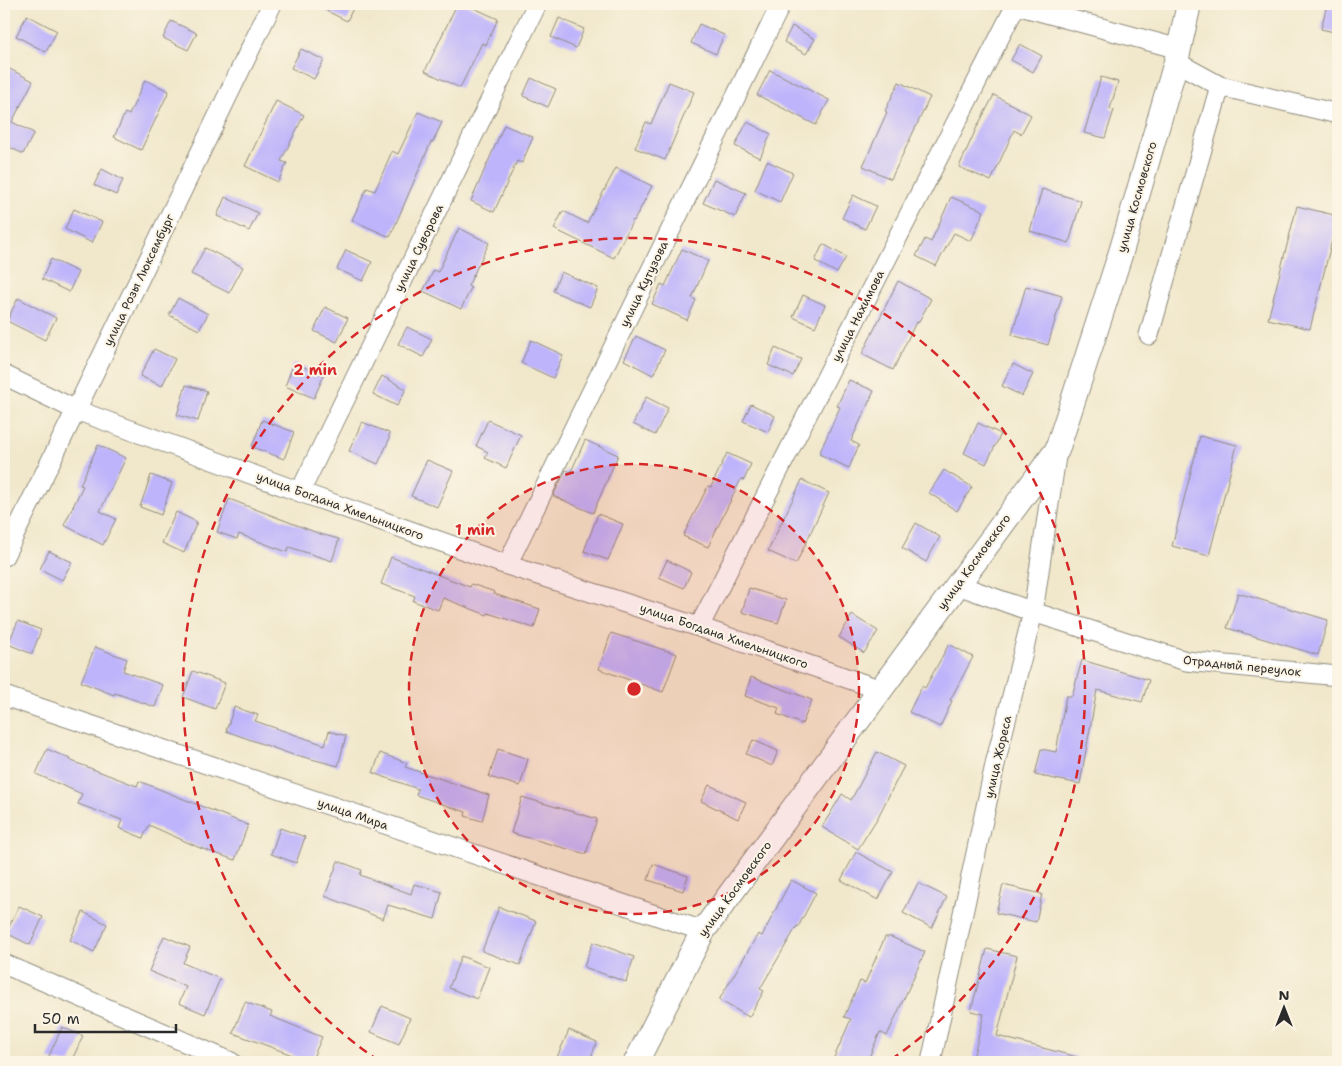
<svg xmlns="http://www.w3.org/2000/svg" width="1342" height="1066" viewBox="0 0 1342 1066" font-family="'Shantell Sans',sans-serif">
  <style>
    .building { fill: #beb4fb }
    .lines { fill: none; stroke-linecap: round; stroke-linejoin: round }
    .minor-casing { stroke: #8e8a7c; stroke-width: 21 }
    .major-casing { stroke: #8e8a7c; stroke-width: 26 }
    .minor { stroke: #fff; stroke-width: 19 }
    .major { stroke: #fff; stroke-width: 24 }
    .ring { fill: none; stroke: #d62828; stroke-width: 2.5; stroke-dasharray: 9 6 }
    .labels { text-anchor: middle; stroke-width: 4; stroke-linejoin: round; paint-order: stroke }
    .street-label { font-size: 12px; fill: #2b2b2b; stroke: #fcf5e5 }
    .centre { fill: #d62828; stroke: #fcf5e5; stroke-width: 2.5 }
    .ring-label { font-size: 15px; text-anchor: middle; font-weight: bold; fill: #d62828; stroke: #fcf5e5; stroke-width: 4; stroke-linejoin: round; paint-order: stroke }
  </style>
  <rect width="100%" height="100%" fill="#fcf5e5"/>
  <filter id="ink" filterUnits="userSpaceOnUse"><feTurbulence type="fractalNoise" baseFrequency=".02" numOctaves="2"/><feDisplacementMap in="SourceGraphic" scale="10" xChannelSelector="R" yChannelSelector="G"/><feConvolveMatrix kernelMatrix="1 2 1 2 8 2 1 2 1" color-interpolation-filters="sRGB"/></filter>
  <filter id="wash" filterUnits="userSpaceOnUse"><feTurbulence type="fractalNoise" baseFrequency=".0096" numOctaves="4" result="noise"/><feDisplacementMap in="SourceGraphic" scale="20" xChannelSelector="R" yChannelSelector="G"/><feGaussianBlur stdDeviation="1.12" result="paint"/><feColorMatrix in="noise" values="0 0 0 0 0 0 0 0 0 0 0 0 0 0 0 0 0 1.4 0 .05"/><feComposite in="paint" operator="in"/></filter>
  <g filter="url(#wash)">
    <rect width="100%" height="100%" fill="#f1e8cc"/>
    <g id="blocks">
      <path class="building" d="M313,4h42l-8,17z
        M457,4h8l33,15 -12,26 -4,-2 -22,45 -35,-17z
        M1327,4h11v29l-17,-4z
        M27,15l30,16 -11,21 -30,-16z
        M559,18l25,11 -8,19 -25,-11z
        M171,21l26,12 -9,17 -25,-12z
        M699,24l25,11 -8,19 -25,-11z
        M792,26l23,13 -9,15 -22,-12z
        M1020,44l22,12 -9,16 -22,-12z
        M301,49l23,11 -10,19 -23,-11z
        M4,66l29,15 -21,41 22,11 -11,21 -19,-10z
        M770,70l59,30 -13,25 -59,-30z
        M1101,77l17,5 -8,27 4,1 -9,28 -21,-5z
        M531,78l25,11 -8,18 -25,-11z
        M145,80l24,11 -28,59 -27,-13 11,-24 4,2z
        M669,82l25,10 -29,68 -30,-12 11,-26 5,2z
        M899,82l31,15 -39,82 -28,-13 24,-54 -2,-1z
        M994,95l37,20 -10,19 -7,-4 -23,51 -32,-14 17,-38z
        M276,101l28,14 -23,46 6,2 -9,19 -33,-16z
        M418,112l24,10 -9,20h-2l-41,95 -38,-17 15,-32 8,3 17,-40 6,3z
        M747,122l24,12 -11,24 -25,-12z
        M504,125l29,12 -11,26 -5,-2 -23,51 -23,-11z
        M767,161l26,12 -13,29 -25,-12z
        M616,168l36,18 -18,35 -1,-1 -19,38 -60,-29 9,-18 24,12z
        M102,169l21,11 -7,15 -22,-10z
        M714,179l32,14 -11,24 -32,-14z
        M1042,189l39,12 -12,42 -39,-12z
        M853,195l23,11 -11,23 -23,-11z
        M225,197l33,16 -9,18 -32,-15z
        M951,197l33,14 -13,30 -17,-8 -18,33 -20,-10 9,-17 6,3z
        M1297,206l41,10 -28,113 -42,-10z
        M74,209l28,13 -10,21 -27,-14z
        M459,228l30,15 -21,43 3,2 -10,21 -38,-18 11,-21 4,2z
        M823,244l23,13 -9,16 -22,-12z
        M205,248l38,19 -14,26 -38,-19z
        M682,249l26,12 -16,37 4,2 -9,20 -35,-16 9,-20 4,2z
        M346,250l26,12 -9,19 -26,-12z
        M51,259l27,13 -9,20 -27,-13z
        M561,272l37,16 -8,19 -37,-16z
        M898,281l33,18 -13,24 -2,-1 -23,48 -31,-16z
        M1026,286l36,10 -14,49 -36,-10z
        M803,295l22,10 -10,22 -22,-10z
        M18,298l38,20 -11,22 -38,-19z
        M178,298l30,16 -9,16 -30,-15z
        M325,307l23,11 -11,24 -23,-11z
        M407,327l25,12 -9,18 -25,-13z
        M636,336l29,14 -12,25 -29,-15z
        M531,340l32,15 -10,23 -32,-15z
        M775,348l26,11 -8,17 -25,-11z
        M154,349l21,10 -13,27 -22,-10z
        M294,363l30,12 -10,23 -29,-12z
        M1013,364l20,10 -11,22 -20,-10z
        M382,376l24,13 -9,17 -24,-12z
        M849,380l25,11 -23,50 8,4 -10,23 -30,-14 21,-47 -3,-1z
        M186,385l21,6 -9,30 -21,-6z
        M646,397l22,11 -13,27 -22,-11z
        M751,404l24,12 -7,16 -25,-11z
        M262,420l32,12 -10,27 -32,-12z
        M488,420l33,15 -15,33 -21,-10 3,-6 -12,-6z
        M362,422l27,11v7l-11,24 -29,-13z
        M978,423l23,11 -15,30 -22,-11z
        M1200,436l37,9 -28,111 -37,-10z
        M585,440l33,15 -25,58 -40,-17 13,-26 5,2z
        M98,445l28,13 -26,53 16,8 -13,26 -39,-20 19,-39 -3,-1z
        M727,453l24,11 -7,16 -3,-1 -33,68 -25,-11 25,-50 3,1z
        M427,460l26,11 -16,36 -26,-11z
        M944,470l28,17 -15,24 -28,-18z
        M151,475l21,8 -11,32 -21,-8z
        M802,480l27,13 -33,71 -28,-13z
        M229,499l91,35 19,5 -7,22 -43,-14 -2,5 -48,-18 -2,5 -20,-7z
        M176,512l21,10 -13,31 -22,-10z
        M598,514l25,10 -15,36 -24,-9z
        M916,523l24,14 -14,25 -24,-14z
        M49,551l23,11 -10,18 -22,-11z
        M391,557l79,30 1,-3 24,8 -1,2 46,15 -6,19 -46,-15 -1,2 -44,-17 -5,12 -25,-9 2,-5 -34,-12z
        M667,560l24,12 -7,16 -25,-11z
        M749,588l37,12 -8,23 -36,-11z
        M1238,593l90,27 -10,35 -91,-27z
        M852,615l26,16 -14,22 -25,-16z
        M18,621l23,9 -9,24 -24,-10z
        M611,633l66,21 -14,38 -64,-23z
        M949,644l24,13 -23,43 2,1 -12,26 -31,-15 13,-26 3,2z
        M95,647l32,12 -4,12 40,14 -8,22 -40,-14 -1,2 -33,-13z
        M1082,660l67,20 -7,22 -45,-12 -17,94 -45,-9 6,-26 15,3 10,-56h6z
        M193,671l32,12 -10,26 -32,-12z
        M751,677l61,23 -10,24 -25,-10 2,-6 -34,-12z
        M234,707l24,8 -3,6 70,24 4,-14 17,5 -8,30 -42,-11v1l-70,-25z
        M753,740l25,11 -6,15 -26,-12z
        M47,749l23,10 -1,1 68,26 2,-5 109,44 -13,35 -35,-12 -51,-23 -6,13 -24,-10 3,-8 -44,-16 4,-10 -46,-20z
        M498,749l30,10 -8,27 -31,-9z
        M877,752l27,14 -26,51 -20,32 -36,-22 20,-33 9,6z
        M380,753l27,10 -2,4 84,28 -7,26 -17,-5 1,-4 -50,-17 2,-6 -45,-16z
        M709,785l37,17 -8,17 -37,-18z
        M522,797l75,22 -11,35 -75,-21z
        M280,828l25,9 -9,26 -25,-9z
        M856,852l37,20 -15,28 -37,-20z
        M338,861l24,9 -2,5 51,19 3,-10 28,8 -7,27 -47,-14 -5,14 -58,-23z
        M653,864l35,12 -5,15 -35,-11z
        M791,880l25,13 -18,34 -1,-1 -37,63 4,2 -15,26 -30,-17 39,-66 4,2z
        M918,883l29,14 -15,31 -29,-15z
        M1003,885l39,9 -6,28 -40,-9z
        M19,906l24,11 -13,28 -24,-12z
        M499,907l37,14 -16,44 -38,-14z
        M83,912l24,12 -13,28 -24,-12z
        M164,936l26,11 -7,16 37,16 -15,35 -26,-11 7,-16 -37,-16z
        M885,937h6l34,15 -38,84 -7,-4 -13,30h-35l19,-43 -7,-2 16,-36 5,2z
        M593,942l41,15 -8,25 -42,-15z
        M987,949l30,7 -20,80 80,21 -1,5h-104l12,-48 -13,-3z
        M461,956l28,11 -12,32 -28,-11z
        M245,1002l27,10 -2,4 52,21 -11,25 -78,-29z
        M382,1006l28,12 -11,26 -28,-12z
        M62,1027l21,9 -12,26h-13l-10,-4z
        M569,1030l28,12 -8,20h-34z"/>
    </g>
  </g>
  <g filter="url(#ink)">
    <use href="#blocks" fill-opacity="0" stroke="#8e8a7c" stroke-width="1"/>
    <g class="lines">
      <defs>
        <path id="minor" d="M1013,4l166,45
          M1220,86l118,28
          M1149,335l71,-249 -44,-24
          M4,375l72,35 224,82 207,73 192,62 182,63
          M300,492l237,-488
          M4,556l72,-146 196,-406
          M507,565l274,-561
          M958,585l75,27 153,49 152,15
          M699,627l317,-622
          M4,696l699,235
          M4,964l227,98
          M931,1062l65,-302 37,-148 24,-162"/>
        <path id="major" d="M636,1062l67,-131 354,-481 64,-198 55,-190 13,-58"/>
      </defs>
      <use href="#minor" class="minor-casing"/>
      <use href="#major" class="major-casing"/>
      <use href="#minor" class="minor"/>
      <use href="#major" class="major"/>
    </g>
  </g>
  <circle cx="634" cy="689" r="225" fill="#d62828" fill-opacity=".12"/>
  <g class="ring">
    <circle cx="634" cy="689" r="225"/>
    <path d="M379 1061A451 451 0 1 1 889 1061"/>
  </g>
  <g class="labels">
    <g class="street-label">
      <text transform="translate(1137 197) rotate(-74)" y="4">улица Космовского</text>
      <text transform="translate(419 248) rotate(-64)" y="4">улица Суворова</text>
      <text transform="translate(139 280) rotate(-64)" y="4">улица Розы Люксембург</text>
      <text transform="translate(644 284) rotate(-64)" y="4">улица Кутузова</text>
      <text transform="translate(858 316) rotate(-63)" y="4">улица Нахимова</text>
      <text transform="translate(340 506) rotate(20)" y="4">улица Богдана Хмельницкого</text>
      <text transform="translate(974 562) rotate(-54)" y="4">улица Космовского</text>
      <text transform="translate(724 636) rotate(19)" y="4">улица Богдана Хмельницкого</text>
      <text transform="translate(1242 666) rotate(6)" y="4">Отрадный переулок</text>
      <text transform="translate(998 757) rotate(-77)" y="4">улица Жореса</text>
      <text transform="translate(353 814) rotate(19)" y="4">улица Мира</text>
      <text transform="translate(735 889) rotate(-54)" y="4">улица Космовского</text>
    </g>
  </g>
  <circle cx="634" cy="689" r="8" class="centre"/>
  <g class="ring-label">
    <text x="315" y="375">2 min</text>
    <text x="475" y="535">1 min</text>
  </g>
  <rect width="1342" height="1066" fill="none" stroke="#fcf5e5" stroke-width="20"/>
  <g transform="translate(1284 1008)" stroke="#fcf5e5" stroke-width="4" paint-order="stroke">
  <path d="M0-4L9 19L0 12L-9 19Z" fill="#2b2b2b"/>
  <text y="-8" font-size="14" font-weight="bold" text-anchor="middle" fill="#2b2b2b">N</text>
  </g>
  <path d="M35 1024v8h141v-8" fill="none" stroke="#2b2b2b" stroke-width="2.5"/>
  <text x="42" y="1024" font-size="15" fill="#2b2b2b" stroke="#fcf5e5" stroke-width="4" paint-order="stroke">50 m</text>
</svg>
